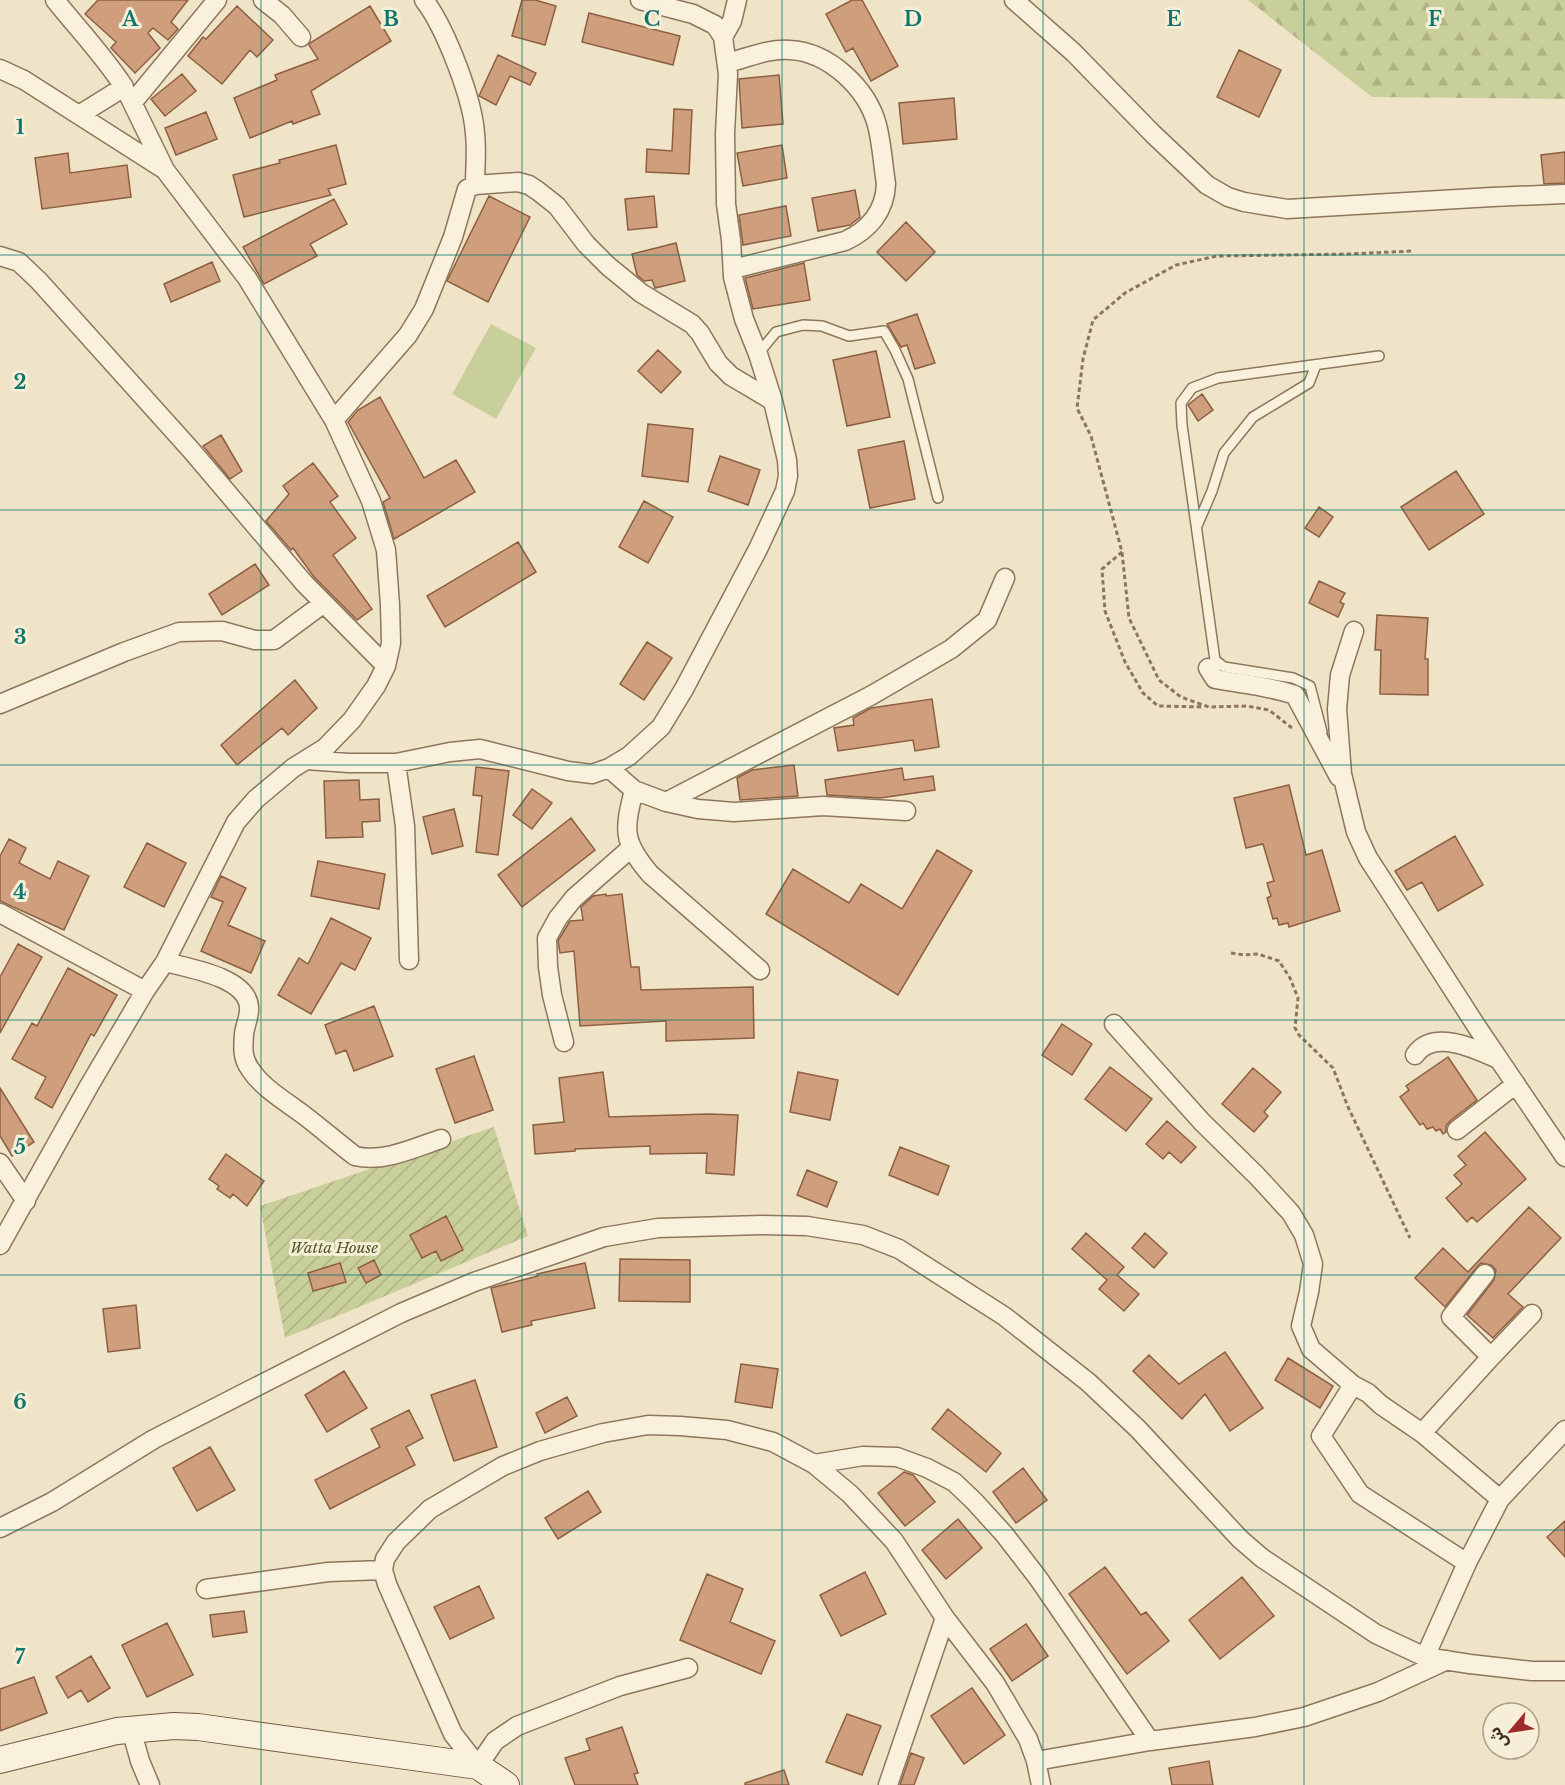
<svg xmlns="http://www.w3.org/2000/svg" width="1565" height="1785" viewBox="0 0 1565 1785" font-family="'Libre Baskerville','Noto Sans Arabic',serif">
  <style>
    .grass { fill: #c9cf9b }
    .forest { fill: url(#forest-firs) }
    .garden { fill: url(#garden-furrows) }
    .building { fill: #cf9f7d; stroke: #8d5f41; stroke-width: 1.5 }
    .lines { fill: none; stroke-linecap: round; stroke-linejoin: round }
    .service-casing { stroke: #8d765c; stroke-width: 12 }
    .minor-casing { stroke: #8d765c; stroke-width: 21 }
    .secondary-casing { stroke: #6f573f; stroke-width: 28 }
    .path { stroke: #8d765c; stroke-width: 3; stroke-dasharray: 4.5 3; stroke-linecap: butt }
    .service { stroke: #faf1dc; stroke-width: 9 }
    .minor { stroke: #faf1dc; stroke-width: 18 }
    .secondary { stroke: #faf1dc; stroke-width: 26 }
    .grid { fill: none; stroke: #0f766e; stroke-width: 1.5; stroke-opacity: 0.55 }
    .labels { text-anchor: middle; stroke-width: 6; stroke-linejoin: round; paint-order: stroke }
    .park-label { font-size: 15px; font-style: italic; fill: #4d5a26; stroke: #f7eed8 }
    .grid-label { font-size: 20px; text-anchor: middle; font-weight: bold; fill: #0f766e; stroke: #f7eed8; stroke-width: 6; stroke-linejoin: round; paint-order: stroke }
  </style>
  <defs>
    <pattern id="forest-firs" width="22" height="20" patternUnits="userSpaceOnUse" patternTransform="scale(1.5)"><rect width="22" height="20" fill="#c9cf9b"/><path d="M5 1l3.5 6h-7zM16 11l3.5 6h-7z" fill="#aeb285"/></pattern>
    <pattern id="garden-furrows" width="10" height="10" patternUnits="userSpaceOnUse" patternTransform="scale(1.5)"><rect width="10" height="10" fill="#c9cf9b"/><path d="M-1 1l2-2M0 10L10 0M9 11l2-2" fill="none" stroke="#aeb285"/></pattern>
  </defs>
  <rect width="100%" height="100%" fill="#f0e4c8"/>
  <path class="grass" d="M491,324l45,24 -40,71 -44,-25z"/>
  <path class="forest" d="M1248,0h317v99l-193,-2z"/>
  <path class="garden" d="M494,1127l34,109 -243,102 -25,-132z"/>
  <path class="building" d="M98,0h90l-17,22 7,7 -10,11 -15,-12 -5,5 12,15 -25,25 -24,-25 5,-6 -31,-28z
    M522,0h13l21,6 -11,39 -33,-9z
    M852,0h10l36,66 -27,15 -18,-33 -7,4 -20,-38z
    M237,6l36,34 -16,17 -7,-7 -28,34 -34,-28 15,-19 3,2z
    M370,6l21,35 -80,50 9,23 -27,10 -1,-3 -42,17 -16,-40 43,-18 -2,-5 43,-16 -9,-14 1,-2z
    M589,13l91,23 -7,29 -91,-23z
    M1239,50l42,20 -22,47 -42,-20z
    M498,55l38,18 -6,12 -20,-9 -14,29 -17,-9z
    M182,74l14,17 -31,25 -14,-17z
    M779,75l4,49 -41,4 -3,-49z
    M954,98l3,41 -54,5 -4,-41z
    M674,109l18,1 -3,64 -43,-2 1,-23 25,2z
    M206,112l11,27 -41,16 -11,-27z
    M336,145l10,39 -18,5 3,6 -87,22 -11,-42 47,-12 -1,-3z
    M782,145l5,33 -44,8 -6,-33z
    M1565,152v31l-21,1 -3,-29z
    M68,153l2,20 57,-8 4,32 -89,12 -7,-51z
    M855,190l5,27 -10,8 -32,6 -6,-33z
    M489,196l41,21 -42,85 -41,-21z
    M654,196l3,31 -29,3 -3,-31z
    M334,199l13,25 -37,20 7,12 -53,28 -21,-37z
    M786,206l5,30 -48,9 -4,-30z
    M906,222l29,30 -29,29 -29,-29z
    M676,243l9,38 -30,7 -3,-8 -8,1 -7,-6 -5,-21z
    M212,262l8,19 -49,21 -7,-18z
    M804,263l6,37 -57,9 -8,-31z
    M917,314l18,49 -20,6 -8,-24 -6,2 -14,-23z
    M658,350l23,22 -20,21 -23,-22z
    M876,351l14,66 -43,9 -14,-66z
    M1202,394l11,16 -15,11 -10,-16z
    M380,397l44,81 32,-18 19,32 -81,47 -11,-37 7,-4 -42,-76 10,-12z
    M648,424l45,5 -5,53 -46,-6z
    M221,435l21,36 -12,8 -27,-33z
    M904,441l11,58 -45,9 -12,-58z
    M720,456l40,14 -12,35 -40,-14z
    M313,463l25,33 -8,6 26,36 -23,17 39,54 -15,11 -43,-43 -21,-29 -2,2 -25,-29 23,-27 -6,-8z
    M1456,471l28,43 -55,36 -28,-43z
    M644,501l29,16 -25,46 -29,-16z
    M1319,507l14,10 -14,20 -14,-9z
    M518,542l18,30 -91,55 -18,-31z
    M255,564l14,21 -47,30 -13,-21z
    M1319,581l26,12 -5,9 4,2 -6,13 -29,-14z
    M1377,615l51,3 -3,41h3v36l-48,-1 1,-44h-6z
    M647,642l25,16 -28,42 -24,-16z
    M295,680l22,28 -29,27 -6,-7 -45,37 -16,-20z
    M932,699l7,48 -24,4 -2,-11 -75,11 -4,-23 20,-3 -1,-7 18,-10z
    M794,765l4,31 -58,4 -3,-22 15,-8z
    M476,767l33,4 -11,84 -22,-3 6,-56 -9,-1z
    M902,768l2,12 29,-4 2,14 -55,8 -53,-3 -2,-15z
    M359,780l1,20 19,-1 1,22 -18,1 1,15 -37,1 -2,-57z
    M1289,785l17,70 16,-5 18,61 -51,16 -1,-4 -9,2 -2,-7 -4,1 -6,-21 4,-2 -4,-13 7,-2 -11,-37 -17,4 -12,-50z
    M532,789l20,14 -20,26 -19,-14z
    M454,809l9,37 -31,8 -9,-37z
    M571,818l24,32 -73,57 -24,-32z
    M1455,836l28,49 -45,26 -16,-29 -15,8 -12,-19z
    M9,839l17,9 -7,15 31,16 8,-18 31,15 -25,54 -64,-29v-45z
    M147,843l39,20 -22,44 -40,-20z
    M937,850l35,21 -74,124 -132,-81 27,-45 56,34 12,-19 41,25z
    M318,861l67,13 -6,35 -68,-13z
    M221,876l25,12 -18,37 37,16 -14,32 -50,-22 22,-49 -12,-5z
    M606,894v2l16,-2 9,73h8l2,23 112,-3 1,51 -88,3v-20l-86,5 -6,-75 -14,2 -2,-12 12,-20 13,-1 -2,-13 1,-1 11,-10z
    M331,918l40,20 -16,32 -14,-7 -30,51 -33,-19 21,-37 9,6z
    M18,944l24,13 -42,76v-56z
    M68,968l49,27 -23,41 -3,-2 -39,74 -17,-10 11,-21 -34,-18 20,-36 5,3z
    M374,1006l19,50 -39,15 -8,-21 -10,4 -11,-29z
    M1062,1024l30,20 -20,31 -30,-20z
    M474,1056l19,54 -38,13 -19,-54z
    M1448,1057l29,43 -27,21 -4,5v6l-3,2 -3,-5 -4,2 -3,-4 -6,2 -4,-6 -3,2 -20,-28 9,-7 -3,-4z
    M1110,1067l42,32 -26,32 -41,-32z
    M1253,1068l28,24 -17,20 4,4 -14,16 -32,-28z
    M603,1072l6,45 100,-3 29,1 -4,60 -28,-2 1,-20 -57,1v-8l-75,3v2l-40,3 -2,-29 31,-3 -5,-44z
    M798,1072l40,8 -8,40 -40,-8z
    M0,1088l34,54 -22,14 -12,-20z
    M1167,1121l29,26 -15,16 -12,-11 -6,7 -17,-15z
    M1485,1132l41,47 -49,43 -5,-5 -5,5 -21,-24 16,-14 -8,-9 12,-10 -8,-9z
    M900,1147l49,19 -11,29 -49,-20z
    M226,1154l38,27 -17,25 -14,-12 -3,4 -13,-9 2,-3 -10,-7z
    M807,1170l30,12 -10,25 -30,-12z
    M1529,1207l32,31 -53,56 15,13 -30,31 -26,-23 27,-35 2,-10 -5,-5 -10,-2 -4,4 -32,40 -30,-29 28,-30 25,24z
    M446,1216l17,34 -22,11 -5,-10 -14,7 -12,-23z
    M1086,1233l38,34 -7,8 22,19 -15,17 -25,-22 8,-9 -35,-31z
    M1145,1233l22,20 -13,15 -22,-20z
    M620,1259l70,1v42l-71,-1z
    M374,1260l7,15 -15,8 -8,-15z
    M340,1263l6,19 -33,9 -5,-18z
    M585,1263l10,45 -64,13 1,4 -30,7 -11,-44 47,-12 -1,-2z
    M136,1305l4,43 -32,4 -5,-43z
    M1225,1352l38,56 -33,23 -25,-37 -23,25 -49,-48 16,-16 30,29z
    M1288,1358l45,28 -13,22 -45,-28z
    M741,1364l37,5 -6,39 -37,-6z
    M344,1371l23,37 -40,24 -22,-37z
    M475,1380l22,67 -43,14 -23,-66z
    M567,1397l10,19 -32,17 -9,-20z
    M948,1409l53,44 -15,19 -54,-43z
    M409,1410l14,28 -17,9 9,18 -85,44 -15,-29 65,-33 -9,-18z
    M210,1447l25,43 -38,21 -24,-43z
    M1023,1468l24,32 -31,23 -23,-31z
    M904,1472l9,3 22,27 -30,24 -27,-33z
    M588,1491l13,21 -43,27 -13,-21z
    M958,1519l24,29 -36,31 -24,-29z
    M1565,1521v36l-18,-20z
    M1105,1567l36,48 5,-3 23,29 -42,33 -58,-80z
    M865,1572l21,42 -45,22 -21,-41z
    M707,1574l36,15 -13,33 45,19 -14,33 -81,-34z
    M1242,1577l32,39 -54,43 -31,-39z
    M479,1586l15,32 -44,21 -16,-32z
    M244,1611l3,21 -34,5 -3,-22z
    M167,1623l26,52 -46,22 -25,-52z
    M1026,1624l22,32 -36,25 -22,-32z
    M91,1656l19,32 -22,14 -7,-12 -13,8 -12,-21z
    M34,1677l13,36 -47,18v-42z
    M972,1688l33,47 -41,29 -33,-48z
    M847,1714l34,12 -19,49 -36,-13z
    M622,1727l16,46 -4,1 4,11h-63l-10,-27 25,-8 -4,-11z
    M911,1753l13,5 -10,27h-14z
    M1209,1761l4,24h-41l-3,-17z
    M784,1770l5,15h-44v-2z"/>
  <g class="lines">
    <defs>
      <path id="service" d="M758,354l18,-22 27,-7 19,1 27,10 35,-5 11,19 13,29 30,119
        M1197,526l15,-35 12,-38 29,-36 56,-34 7,-18
        M1322,732l-12,-46 -17,-8 -69,-11 -9,-7 -33,-235 -1,-22 11,-15 26,-10 161,-22"/>
      <path id="minor" d="M55,0c23,29 49,56 69,87l-45,28
        M263,0l19,15 19,22
        M424,0c21,27 49,99 51,134 2,17 0,34 0,51
        M640,0l53,14 22,11 8,12
        M737,0l-5,21 -9,16 5,37 -3,60 1,70 5,36 2,37 11,42 14,35 15,47
        M1014,0l59,52 80,82 54,51 21,12 16,5 43,7 205,-12 73,-3
        M727,63c20,-5 42,-15 63,-13 39,2 77,38 87,75 5,19 6,40 9,59 -1,27 -17,46 -41,57l-112,28
        M0,69l24,11 141,90 82,108 87,142 37,81 15,49 4,55 1,38 -5,23 -10,20 -24,34 -27,28 -32,20 -37,31 -20,23 -71,140 -20,29 -56,95 -89,159
        M128,94l37,76
        M133,102l84,-102
        M0,256l19,6 20,19 152,169 113,133 82,83
        M1354,631l-14,44 -3,34 5,65 14,58 12,26 24,37 85,132 88,130
        M1208,668l7,11c27,5 54,7 80,16l44,82
        M0,704l124,-52 55,-20 43,-1 33,9h19l50,-37
        M306,760l43,3h47l54,-11 30,-3 88,22 24,3 17,-6 20,-12 32,-29 23,-38 74,-140 27,-58 3,-15 -1,-16 -14,-59 -42,-25 -13,-13 -18,-30 -8,-9 -51,-31 -33,-27 -22,-22 -29,-38 -19,-15 -9,-6 -11,-3 -43,3 -8,4 -14,48 -29,72 -16,26 -74,85
        M396,763l9,63 4,134
        M609,768l25,22 32,12 32,7 36,3 89,-6 83,5
        M634,790c-10,40 -12,51 16,84l110,96
        M666,802l206,-107 79,-46 36,-29 18,-42
        M0,913l145,78
        M165,962c23,6 82,15 84,45 1,9 -4,18 -5,27 -1,13 -2,24 6,35 13,20 37,33 55,47 17,13 33,27 50,40 28,7 59,-8 86,-17
        M1114,1024l88,98 55,54 34,37 13,22 9,29 -4,28 -8,34 10,23 42,36 15,8 13,12 41,28 78,66
        M564,1042l-12,-47 -4,-28 -1,-29 11,-20 16,-20 57,-50
        M1415,1055c18,-27 61,-6 83,4
        M1457,1130l59,-46
        M0,1163l26,38
        M1491,1357l41,-43
        M1353,1385l-32,51 39,58 107,69
        M1422,1433l69,-76 -40,-40 34,-43
        M814,1464l49,-8 34,1 30,11 27,14 20,19 30,33 34,44 112,163
        M0,1528l52,-26 102,-63 247,-126 73,-31 130,-45 54,-9 104,-3 45,1 56,9 36,14 105,67 84,66 50,47 102,110 22,19 114,76 49,23 45,7 62,7h33
        M206,1589l122,-17 55,-2
        M1425,1657l42,-94 33,-64 65,-69
        M688,1668l-68,18 -103,40 -22,15 -17,25 -25,-32 -66,-150 -4,-14 2,-11 11,-17 34,-33 73,-43 37,-15 63,-18 45,-8 32,1 47,4 46,12 41,22 36,30 44,47 51,77 50,65 33,56 8,22 5,24
        M131,1729l9,32 10,24
        M1036,1761l114,-20 105,-14 49,-10 74,-25 69,-32
        M888,1785l57,-167"/>
      <path id="secondary" d="M0,1760l117,-29 57,-5 24,1 280,39 28,19"/>
    </defs>
    <use href="#service" class="service-casing"/>
    <use href="#minor" class="minor-casing"/>
    <use href="#secondary" class="secondary-casing"/>
    <path class="path" d="M1122,552l-20,17 3,42 20,51 18,31 15,13 46,1
      M1292,728l-23,-18 -22,-4 -38,1 -28,-10 -22,-17 -30,-62 -7,-66 -31,-116 -14,-28 6,-49 10,-39 32,-27 51,-28 41,-9 132,-2 64,-3
      M1231,953l13,2 14,-1 21,7 11,17 8,20 -3,30 4,7 34,33 15,39 62,131"/>
    <use href="#service" class="service"/>
    <use href="#minor" class="minor"/>
    <use href="#secondary" class="secondary"/>
  </g>
  <path class="grid" d="M261,0v1785M522,0v1785M782,0v1785M1043,0v1785M1304,0v1785M0,255h1565M0,510h1565M0,765h1565M0,1020h1565M0,1275h1565M0,1530h1565"/>
  <g class="labels">
    <g class="park-label">
      <text x="334" y="1253">Watta House</text>
    </g>
  </g>
  <g class="grid-label">
    <text x="130" y="26">A</text>
    <text x="391" y="26">B</text>
    <text x="652" y="26">C</text>
    <text x="913" y="26">D</text>
    <text x="1174" y="26">E</text>
    <text x="1435" y="26">F</text>
    <text x="20" y="134">1</text>
    <text x="20" y="389">2</text>
    <text x="20" y="644">3</text>
    <text x="20" y="899">4</text>
    <text x="20" y="1154">5</text>
    <text x="20" y="1409">6</text>
    <text x="20" y="1664">7</text>
  </g>
  <g transform="translate(1511 1731) rotate(241)"><circle r="28" fill="#f7eed8" stroke="#ada18e" stroke-width="1.5"/>
  <path d="M0-4.5L10 22L0 15L-10 22Z" fill="#9e2a2b"/>
  <text y="-9" font-size="16" font-weight="bold" text-anchor="middle" fill="#3d2e20">ش</text>
  </g>
</svg>
